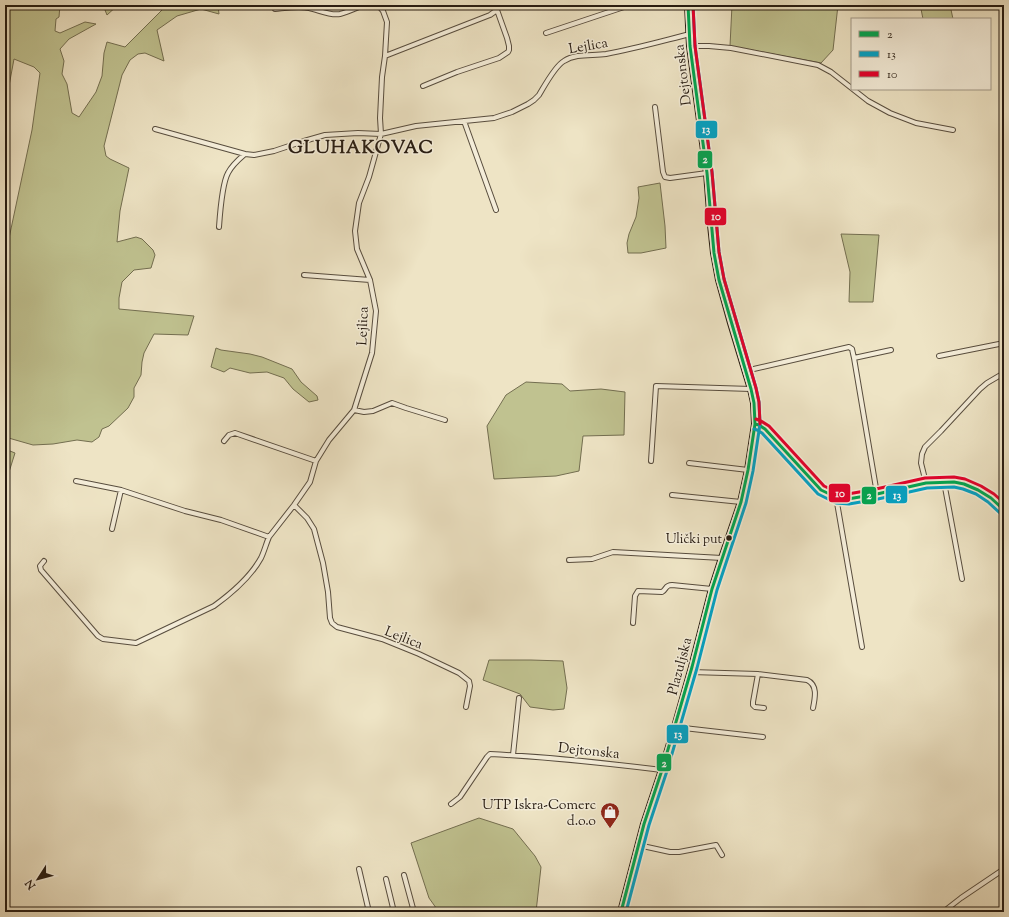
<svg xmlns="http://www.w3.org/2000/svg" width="1009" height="917" viewBox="0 0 1009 917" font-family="'Sorts Mill Goudy',serif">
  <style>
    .green { fill: #c0c290; stroke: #736e50 }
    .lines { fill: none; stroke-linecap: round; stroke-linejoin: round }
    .street-casing { stroke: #584d3e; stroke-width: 6 }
    .secondary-casing { stroke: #261b11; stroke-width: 8 }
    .street { stroke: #f4edd9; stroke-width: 4 }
    .secondary { stroke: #f4edd9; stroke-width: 6 }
    .bus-1-casing { stroke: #f4edd9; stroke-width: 6 }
    .bus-2-casing { stroke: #f4edd9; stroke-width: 6 }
    .bus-3-casing { stroke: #f4edd9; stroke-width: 6 }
    .bus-1 { stroke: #00a651; stroke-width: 3 }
    .bus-2 { stroke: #02a2c5; stroke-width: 3 }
    .bus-3 { stroke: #e4002b; stroke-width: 3 }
    .bus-dot { fill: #261b11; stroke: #f4edd9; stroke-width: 1.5 }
    .labels { text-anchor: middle; stroke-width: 3; stroke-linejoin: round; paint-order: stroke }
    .bus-label { font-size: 13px; fill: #261b11; stroke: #f4edd9; text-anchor: end }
    .street-label { font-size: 14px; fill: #261b11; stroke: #f4edd9 }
    .poi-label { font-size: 14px; fill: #261b11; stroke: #f4edd9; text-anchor: end }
    .district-label { font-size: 18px; font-weight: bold; letter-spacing: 1px; fill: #261b11; stroke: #f4edd9 }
    .line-badge { stroke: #f4edd9; stroke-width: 1.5 }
    .badge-label { font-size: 11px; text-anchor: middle; font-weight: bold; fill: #fff }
  </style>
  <rect width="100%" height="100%" fill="#eee4c5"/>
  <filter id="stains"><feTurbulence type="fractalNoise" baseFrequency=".005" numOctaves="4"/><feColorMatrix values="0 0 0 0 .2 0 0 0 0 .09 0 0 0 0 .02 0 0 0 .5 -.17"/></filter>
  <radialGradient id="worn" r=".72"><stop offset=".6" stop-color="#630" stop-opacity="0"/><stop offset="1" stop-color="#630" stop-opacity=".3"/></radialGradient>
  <path class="green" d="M5,5h55l-1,12 -3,2 -1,12 5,2 25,-11 11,2 -27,15 -9,10 4,12 -2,13 5,10 5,29 7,4 17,-25 6,-16 2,-23 3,-11 18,5 42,-42h51l1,9 -18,-5 -24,7 -20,14 7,31 -19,-8 -7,1 -8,6 -8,15 -18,71 2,10 4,3 19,9 -9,43 -3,31 19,-5 6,2 11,11 2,5 -4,13 -17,2 -12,12 -3,16v11l75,7 -6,19 -34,-1 -10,19 -2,9 -1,13 -7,13v9l-6,11 -19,18 -7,3 -3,8 -7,5 -15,-2 -24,4 -20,1 -28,-8v-180l27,-127 8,-57 -6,-6 -20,-8 -8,43h-1z
    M103,5h15l-11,10z
    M732,5h106l-5,45 -12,13 -91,-17z
    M932,5h18l3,14h-30l-2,-10z
    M660,183l5,43 1,22 -25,5h-13l-1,-10 2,-9 7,-17 3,-19 -1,-11z
    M841,234l38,1 -6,67h-24l1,-30z
    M216,348l5,2 29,4 12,3 30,12 9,13 16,14 1,4 -9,2 -16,-13 -9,-11 -17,-6 -17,1 -20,-5 -6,4 -13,-5z
    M526,382l36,2 8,7 31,-2 24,3 -1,43 -41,1 -4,35 -23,5 -62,3 -7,-53 19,-31z
    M5,449l10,4 -6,19 -4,6z
    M489,660h42l32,1 4,27 -3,21 -11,1 -23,-3 -10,-13 -37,-14z
    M479,818l34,11 22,27 6,11 -5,45h-13l-5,-1 -2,1h-77l-10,-14 -18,-55z"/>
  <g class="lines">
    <defs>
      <path id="street" d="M378,5l5,6 4,11 -2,34
        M275,9c11,-1 23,-3 34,-1 10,2 21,8 31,6 8,-2 16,-6 24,-9
        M546,33l84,-28
        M690,46h19l22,2 87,17 13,7 37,29 22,12 26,10 37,7
        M423,86l34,-14 42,-14 9,-6 1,-2v-4l-2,-8 -10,-28
        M655,107l8,65 2,5 5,1 37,-5
        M464,121l32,89
        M155,129l90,25
        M219,227c1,-14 3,-43 9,-54 4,-8 10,-13 17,-19l9,1 20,-4 30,-10 21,-6 33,-2 23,1 35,-8 78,-8 18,-6 16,-8 6,-4 5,-5c6,-10 16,-29 25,-34 12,-8 28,-5 42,-7 28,-5 56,-13 84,-20
        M304,275l66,5
        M939,356l65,-13
        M854,358l23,136
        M745,371l104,-24 3,2 2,9 37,-8
        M354,410l10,2 9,-1 19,-8 14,5 39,12
        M224,441l5,-6 6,-2 81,28
        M651,461l5,-75 95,3
        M689,463l59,7
        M76,481l45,9 64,21 36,9 48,17 25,-32 16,-23 6,-21 13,-21 25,-30 18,-57 4,-42 -6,-31 -13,-31 -2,-18 4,-28 10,-26 12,-43 -1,-16 2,-41 3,-21 105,-41 7,-5 -2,-5
        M944,482l18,97
        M926,483l-5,-20 1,-9 3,-7 16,-16 39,-42 7,-6 17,-10
        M672,495l69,7
        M836,497l26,150
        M294,505l13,13 7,11 9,34 5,29 2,26 2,5 5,4 45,12 37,15 40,19 10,8 1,5 -4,21
        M112,529l9,-39
        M569,560l23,-1 21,-7 109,6
        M44,561l-4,5 1,4 57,66 5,3 33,4 78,-37c18,-13 36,-28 47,-48 3,-6 5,-14 8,-21
        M633,623l2,-27 3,-5 24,1c5,-3 3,-7 10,-7l40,4
        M691,672l67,2 49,6c11,5 8,18 6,28
        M758,674l-5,28v3l2,2 9,1
        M675,727l88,10
        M513,755l6,-57
        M451,804l9,-7 27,-40 3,-3c58,3 115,9 172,16
        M638,845l32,7h9l37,-7 6,10
        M359,869l10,43
        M404,875l10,37
        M386,879l8,33
        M943,912l18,-14 43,-29"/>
      <path id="secondary" d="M755,424l4,1 6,4 56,61 17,8 10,1 29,-5 49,-11 28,-1 10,2 14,6 13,8 13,12
        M621,912l23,-88 18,-54 13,-43 17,-60 20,-78 10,-31 19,-56 7,-32 7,-46 -1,-21 -3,-14 -20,-66 -12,-43 -5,-27 -3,-28 -4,-52 -17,-127 -2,-41"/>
    </defs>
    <use href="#street" class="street-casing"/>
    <use href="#secondary" class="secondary-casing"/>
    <use href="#street" class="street"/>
    <use href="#secondary" class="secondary"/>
    <defs>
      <path id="bus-1" d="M755,424l4,1 6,4 56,61 17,8 10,1 29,-5 49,-11 28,-1 10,2 14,6 13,8 13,12
        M621,912l23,-88 18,-54 30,-103 20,-78 29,-87 7,-32 7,-46 -1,-21 -3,-14 -32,-109 -5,-27 -7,-80 -17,-127 -2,-41"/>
      <path id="bus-2" d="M754,429l3,1 5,3 56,61 18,9 13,1 29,-5 49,-11 27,-1 9,2 13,5 12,8 13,12
        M626,912l23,-87 18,-54 30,-103 20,-78 29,-87 7,-32 7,-47 -1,-22 -3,-14 -32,-109 -5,-27 -7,-80 -17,-126 -2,-41"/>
      <path id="bus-3" d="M693,5l2,41 17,126 7,80 5,27 32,109 3,14 1,22
        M756,419l5,2 8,5 55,60 15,7 9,1 28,-5 49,-11 29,-1 11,2 16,7 13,8 10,9"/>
    </defs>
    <use href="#bus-1" class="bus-1-casing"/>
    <use href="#bus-2" class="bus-2-casing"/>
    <use href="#bus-3" class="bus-3-casing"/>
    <use href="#bus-1" class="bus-1"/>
    <use href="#bus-2" class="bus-2"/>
    <use href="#bus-3" class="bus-3"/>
  </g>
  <defs>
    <symbol id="shop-pin" viewBox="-11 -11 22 30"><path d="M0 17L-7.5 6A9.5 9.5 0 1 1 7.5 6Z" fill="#8f2418" stroke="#f4edd9"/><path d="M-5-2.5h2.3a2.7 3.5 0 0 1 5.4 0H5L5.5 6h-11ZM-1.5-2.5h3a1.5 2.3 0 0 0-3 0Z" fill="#fff"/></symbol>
  </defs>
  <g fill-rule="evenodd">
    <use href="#shop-pin" x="599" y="801" width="22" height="30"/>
  </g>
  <circle class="bus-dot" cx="729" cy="538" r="3.5"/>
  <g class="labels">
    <g class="bus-label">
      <text x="722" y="543">Ulički put</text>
    </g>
    <g class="street-label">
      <text transform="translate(588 45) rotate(-10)" y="5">Lejlica</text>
      <text transform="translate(682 75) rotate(-97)" y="5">Dejtonska</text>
      <text transform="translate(362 326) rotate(-88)" y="5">Lejlica</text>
      <text transform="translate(404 637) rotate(21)" y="5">Lejlica</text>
      <text transform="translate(679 666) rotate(-75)" y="5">Plazuljska</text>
      <text transform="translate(589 750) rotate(6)" y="5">Dejtonska</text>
    </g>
    <g class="poi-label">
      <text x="596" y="809">UTP Iskra-Comerc<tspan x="596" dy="16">d.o.o</tspan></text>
    </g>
    <g class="district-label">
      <text x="361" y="153">GLUHAKOVAC</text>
    </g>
  </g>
  <g class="line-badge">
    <rect x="695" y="120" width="23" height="19" rx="4" fill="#02a2c5"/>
    <rect x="697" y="150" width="16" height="19" rx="4" fill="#00a651"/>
    <rect x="704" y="207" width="23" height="19" rx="4" fill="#e4002b"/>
    <rect x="828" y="483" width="23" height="20" rx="4" fill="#e4002b"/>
    <rect x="885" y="485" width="23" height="19" rx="4" fill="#02a2c5"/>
    <rect x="861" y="486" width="16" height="19" rx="4" fill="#00a651"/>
    <rect x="666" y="724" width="23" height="20" rx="4" fill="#02a2c5"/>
    <rect x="656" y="753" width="16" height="19" rx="4" fill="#00a651"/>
  </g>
  <g class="badge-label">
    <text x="706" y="133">13</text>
    <text x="705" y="163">2</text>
    <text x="716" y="220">10</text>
    <text x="840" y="497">10</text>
    <text x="897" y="499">13</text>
    <text x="869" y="499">2</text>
    <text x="678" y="738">13</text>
    <text x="664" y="767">2</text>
  </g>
  <rect width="1009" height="917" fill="none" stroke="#eee4c5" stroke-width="20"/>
  <rect x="6" y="6" width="997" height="905" fill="none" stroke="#261b11" stroke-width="2"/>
  <rect x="10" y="10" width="989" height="897" fill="none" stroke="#261b11"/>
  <rect x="851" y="18" width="140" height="72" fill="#f4edd9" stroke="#a29989"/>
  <rect x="859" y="31" width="20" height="6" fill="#00a651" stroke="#a29989"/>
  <text x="887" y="38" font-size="12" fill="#261b11">2</text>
  <rect x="859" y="51" width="20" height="6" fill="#02a2c5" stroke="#a29989"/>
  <text x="887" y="58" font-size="12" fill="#261b11">13</text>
  <rect x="859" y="71" width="20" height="6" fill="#e4002b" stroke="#a29989"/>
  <text x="887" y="78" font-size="12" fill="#261b11">10</text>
  <g transform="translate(38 879) rotate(234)" stroke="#f4edd9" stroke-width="3" paint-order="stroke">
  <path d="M0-3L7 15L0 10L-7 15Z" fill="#261b11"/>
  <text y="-6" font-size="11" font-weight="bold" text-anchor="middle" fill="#261b11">N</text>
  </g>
  <rect width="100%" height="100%" filter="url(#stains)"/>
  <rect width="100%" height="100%" fill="url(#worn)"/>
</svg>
